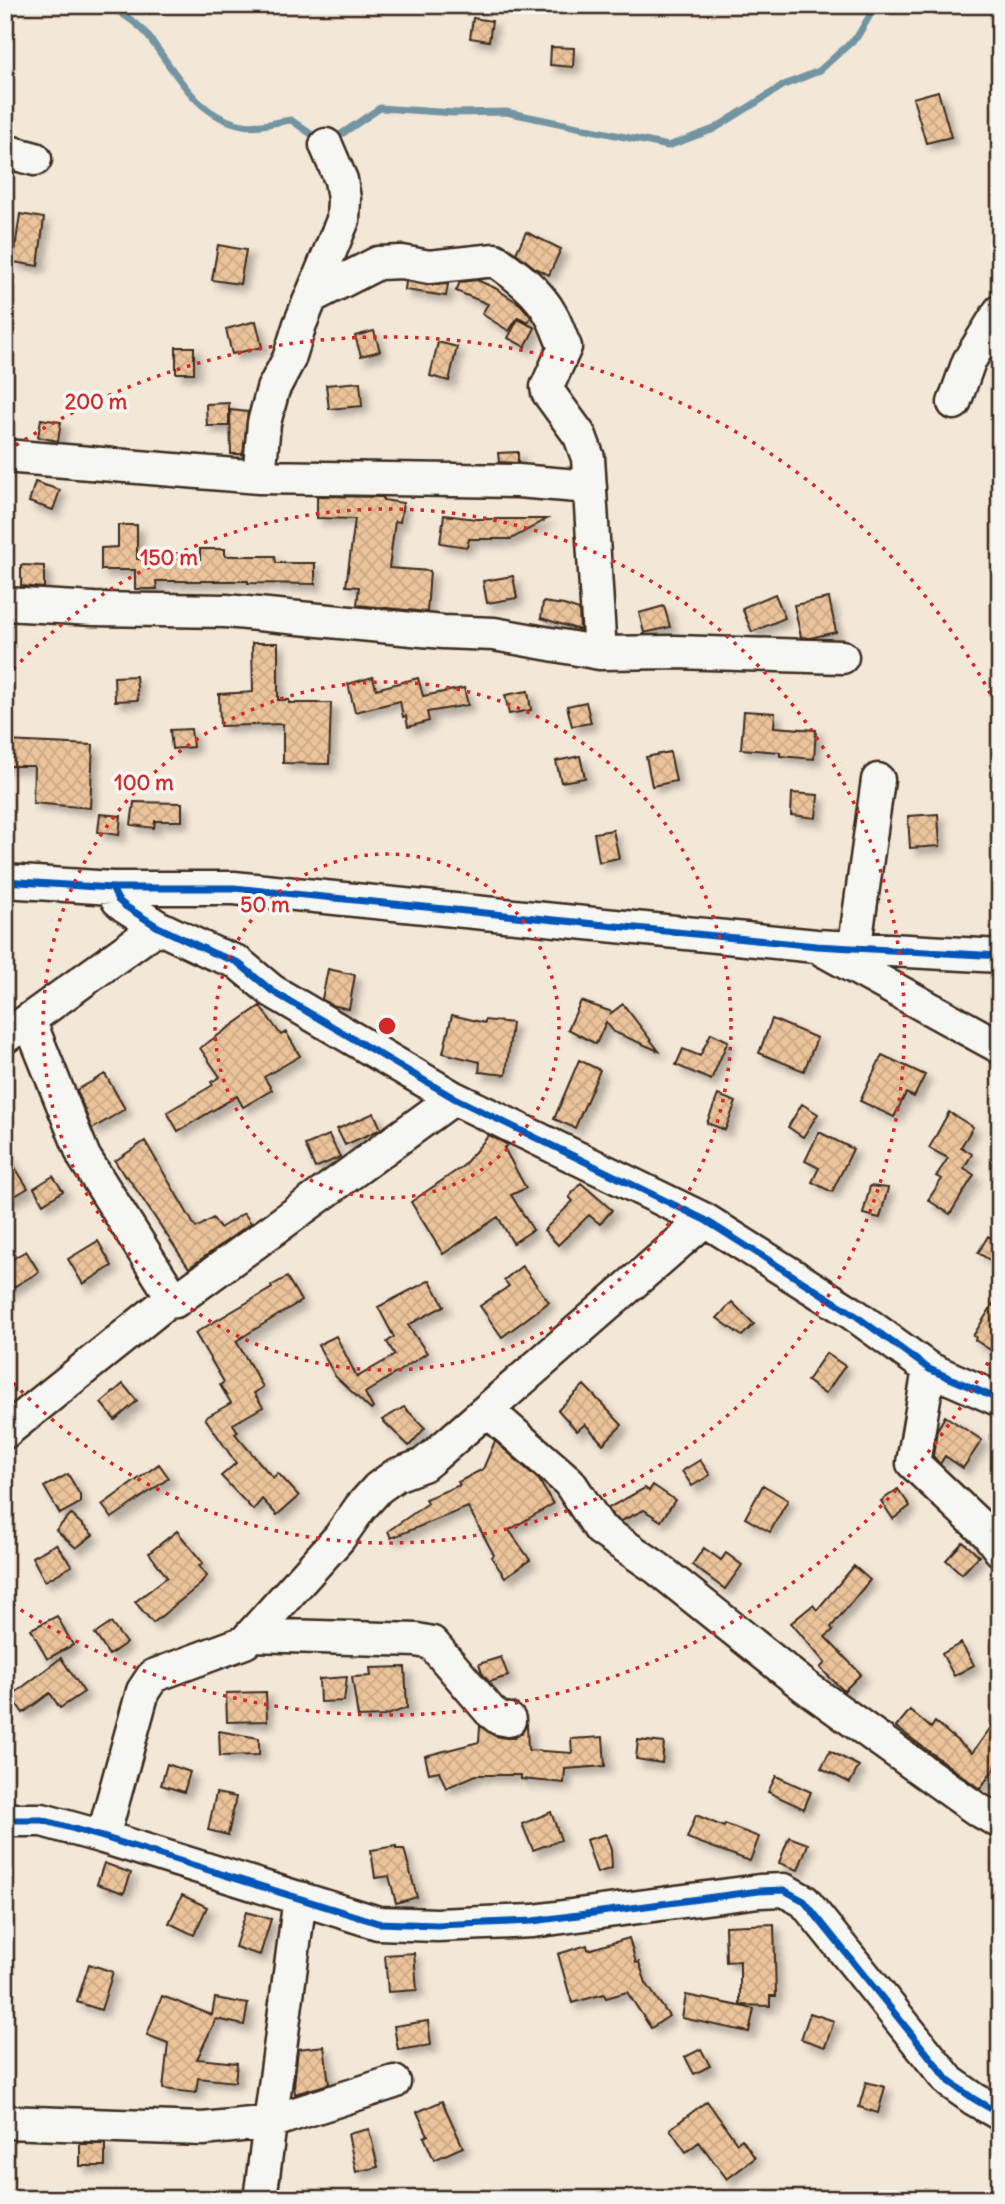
<svg xmlns="http://www.w3.org/2000/svg" width="1005" height="2204" viewBox="0 0 1005 2204" font-family="Delius,sans-serif">
  <style>
    .lines { fill: none; stroke-linecap: round; stroke-linejoin: round }
    .stream { stroke: #7395a2; stroke-width: 7 }
    .building { fill: url(#building-cross-hatch); stroke: #3b2a1e; stroke-width: 2; filter: url(#shadow) }
    .minor-casing { stroke: #3b2a1e; stroke-width: 37 }
    .minor { stroke: #f6f6f2; stroke-width: 32 }
    .cycleway-casing { stroke: #f6f6f2; stroke-width: 11 }
    .cycleway { stroke: #0057b8; stroke-width: 7 }
    .ring { fill: none; stroke: #d62828; stroke-width: 3.5; stroke-dasharray: 3.5 7 }
    .centre { fill: #d62828; stroke: #f6f6f2; stroke-width: 3.5 }
    .ring-label { font-size: 21px; text-anchor: middle; font-weight: bold; fill: #d62828; stroke: #f6f6f2; stroke-width: 7; stroke-linejoin: round; paint-order: stroke }
  </style>
  <defs>
    <pattern id="building-cross-hatch" width="8" height="8" patternUnits="userSpaceOnUse" patternTransform="scale(1.75)"><rect width="8" height="8" fill="#ecc49c"/><path d="M0 0l8 8M0 8l8-8" fill="none" stroke="#cba986"/></pattern>
    <filter id="shadow"><feDropShadow dx="6" dy="6" stdDeviation="3.5" flood-color="#0004"/></filter>
  </defs>
  <rect width="100%" height="100%" fill="#f3e7d8"/>
  <filter id="ink" filterUnits="userSpaceOnUse"><feTurbulence type="fractalNoise" baseFrequency=".0143" numOctaves="2"/><feDisplacementMap in="SourceGraphic" scale="14" xChannelSelector="R" yChannelSelector="G"/><feConvolveMatrix kernelMatrix="1 2 1 2 8 2 1 2 1" color-interpolation-filters="sRGB"/></filter>
  <g filter="url(#ink)">
    <g class="lines">
      <path class="stream" d="M109,5c11,8 26,16 35,26 29,35 49,85 99,94 14,3 33,-3 48,-5l30,21
        M331,141l49,-33 74,5 52,-1 162,34 46,-17 70,-44 35,-14 38,-34 19,-32"/>
    </g>
    <path class="building" d="M473,18l19,3 -3,20 -19,-3z
      M551,47l23,1 -1,19 -23,-2z
      M938,91l13,46 -25,6 -13,-45z
      M20,214l24,4 -6,48 -25,-4z
      M526,232l35,17 -12,26 -14,-7 -19,-15z
      M218,245l28,5 -6,34 -28,-4z
      M477,280l18,8 26,17 10,12 -3,5 -10,-5 -9,14 -27,-17 6,-10 -32,-13 4,-9z
      M406,281l20,4 22,-1 -2,12 -41,-6z
      M518,319l17,9 -10,19 -17,-9z
      M256,321l6,26 -30,7 -6,-25z
      M374,331l6,20 -19,5 -6,-20z
      M438,342l19,5 -8,34 -19,-5z
      M176,347h18v26h-18z
      M360,382l2,24 -33,3 -3,-24z
      M229,403v23h-22l-1,-22z
      M230,410l18,2 -5,42h-12z
      M41,419l20,3 -3,19 -20,-4z
      M518,452v11l-19,-1 -1,-9z
      M35,482l25,8 -7,20 -24,-8z
      M317,496l66,1v3l20,3 -3,19 -5,-1 -6,47 41,3 -3,41 -70,-7 2,-18 -13,-1 9,-67 -38,-1z
      M444,515l32,4h71l-36,20h-42l-2,8 -27,-4z
      M118,525h19v34h63v-10h25v7h50l1,7h39v21l-67,-1v-2h-92l1,8h-22v-19h-34v-22l17,-1z
      M21,565l23,1v22l-23,-2z
      M513,576l4,22 -30,5 -4,-22z
      M775,594l10,24 -33,14 -10,-24z
      M829,598l7,34 -26,6 -9,-1 -7,-32z
      M543,602l21,3 15,5 1,20 -39,-12z
      M664,606l6,21 -26,6 -5,-20z
      M252,643h26v57h11v3h42l-2,61 -46,-1v-39l-63,2 -1,-32 34,-2z
      M136,676l2,24 -23,1 -1,-24z
      M373,677l3,12 42,-11 5,18 41,-8 4,17 -41,7 2,9 -21,6 -2,-11 -3,1 -3,-16 -45,11 -7,-28z
      M528,691l3,19 -22,4 -4,-19z
      M586,702l5,21 -19,3 -5,-20z
      M744,711l31,2 -1,14 42,3 -2,29 -34,-3v-4l-39,-3z
      M191,729l2,18 -21,2 -2,-19z
      M5,741l88,4 -3,63 -57,-5 1,-37h-29z
      M670,752l6,29 -24,5 -6,-29z
      M580,756l5,22 -24,4 -5,-21z
      M792,793l26,2 -2,23 -25,-3z
      M134,802l48,1v18h-27l-1,7 -23,-3z
      M100,814l21,2 -2,19 -21,-3z
      M938,814l2,32 -30,2 -2,-32z
      M613,830l6,28 -20,4 -5,-29z
      M328,969l27,6 -6,34 -17,-4 -10,-6z
      M581,1001l31,11 -2,2 13,-10 36,47 -45,-19 -8,-10 -10,22 -28,-15z
      M260,1006l21,29 5,-3 14,24 -36,21 8,13 -29,17 -6,-11 -59,35 -11,-19 46,-27 -2,-3 9,-5 -20,-29z
      M452,1015l33,8v-3l27,3 -6,52 -27,-3 1,-10 -37,-9z
      M772,1019l45,19 -13,33 -45,-18z
      M711,1033l17,8 -17,39 -35,-15 7,-16 17,7z
      M882,1055l43,20 -11,22 -8,-4 -12,24 -34,-16z
      M579,1060l21,10 -25,58 -21,-9z
      M105,1074l20,35 -33,20 -15,-39z
      M718,1095l18,7 -11,28 -18,-7z
      M802,1104l16,10 -15,23 -15,-10z
      M949,1112l24,15 -12,20 11,7 -8,14 10,7 -24,39 -22,-14 14,-21 -6,-3 12,-18 -19,-10z
      M374,1113l7,16 -36,16 -8,-16z
      M819,1132l34,17 -21,43 -20,-10 7,-14 -14,-7z
      M329,1135l11,22 -25,11 -10,-23z
      M489,1135l19,10 -4,3 22,40 -15,7 22,35 -20,13 -15,-26 -55,37 -32,-52 52,-36z
      M145,1141l51,87 17,-10 7,10 24,-15 7,10 -62,45 -62,-92 -2,1 -10,-16z
      M5,1152l23,36 -23,14z
      M53,1176l10,15 -20,13 -9,-16z
      M581,1183l31,27 -12,14 -11,-9 -31,30 -14,-15 29,-29 -4,-4z
      M870,1186l18,2 -8,30 -17,-4z
      M988,1236l12,7v23l-22,-13z
      M98,1241l14,25 -29,18 -15,-25z
      M26,1251l13,21 -34,20v-29z
      M522,1266l27,36 -47,35 -22,-31 29,-20 -5,-6z
      M287,1277l14,24 -65,40 27,46 -9,6 9,14 -30,17 5,8 -3,2 38,44 5,-5 21,23 -22,19 -15,-16 -9,11 -32,-34 15,-13 -31,-45 26,-15 -11,-18 4,-3 -29,-49 77,-45 -1,-2z
      M430,1280l14,26 -36,19 19,28 -62,40 8,15 -2,2 -36,-34 -17,-31 18,-9 21,41 38,-22 -8,-13 7,-5 -16,-30z
      M1000,1293v63l-25,-16 1,-3 -3,-1z
      M732,1302l22,22 -12,12 -25,-18z
      M826,1353l19,13 -20,28 -18,-13z
      M123,1384l14,17 -22,19 -14,-17z
      M584,1385l38,40 -19,19 -18,-20 -8,7 -19,-21z
      M404,1407l21,21 -16,18 -27,-26z
      M945,1416l37,24 -19,28 -18,-12 -5,8 -7,-8 4,-26z
      M495,1441l44,39 14,24 -44,26 21,30 -25,17 -14,-20 3,-2 -26,-48 -77,31 -3,-7 39,-27 -2,-5 35,-14 -2,-3 25,-13z
      M700,1460l10,15 -18,11 -10,-15z
      M159,1464l10,14 -57,40 -10,-13z
      M68,1474l12,21v8l-20,11 -16,-27z
      M653,1485l22,15 -14,21 -17,-11 -23,11 -8,-5 -5,-8 37,-20 4,3z
      M763,1485l25,15 -18,32 -25,-14z
      M898,1489l12,17 -17,13 -12,-18z
      M71,1514l22,21 -17,13 -20,-18z
      M177,1531l26,32 -4,3 8,10 -6,6 1,1 -49,40 -18,-21 32,-25 -18,-24z
      M963,1542l16,14 -17,18 -16,-14z
      M56,1544l16,22 -27,15 -13,-24z
      M704,1548l17,12 5,-7 16,12 -17,24 -33,-24z
      M854,1566l16,14 -39,47 2,3 -8,7 36,37 -17,17 -24,-23 5,-5 -34,-40 22,-18 4,5z
      M57,1616l16,29 -26,14 -16,-30z
      M111,1623l15,20 -17,12 -14,-21z
      M961,1643l13,22 -20,11 -12,-22z
      M501,1657l7,19 -19,6 -7,-9 -3,-9z
      M61,1658l23,34 -24,16 -10,-15 -27,20 -12,-17z
      M405,1667l2,41 -23,8 -26,1 -6,-40 19,-1 -1,-8z
      M347,1677l-3,24 -24,1 -1,-23z
      M266,1692l1,29 -40,1 -1,-29z
      M910,1710l21,18 4,-6 37,31 28,-38v45l-20,29 -84,-62z
      M527,1723l1,27 44,3 -1,-14 32,-2 2,29 -40,3 -1,14 -43,-4v-4h-45l-30,13 -7,-17 -10,2 -4,-17 54,-14 1,-16 15,10 11,2h8l8,-5z
      M219,1731l40,7v17l-39,1z
      M638,1740l26,3 -2,20 -26,-4z
      M830,1751l29,15 -9,17 -29,-15z
      M167,1764l23,8 -6,20 -23,-7z
      M776,1776l35,16 -7,17 -36,-17z
      M216,1793l20,4 -8,38 -20,-5z
      M551,1812l10,28 -28,10 -11,-26z
      M696,1815l28,12 1,-3 34,13 -9,24 -63,-23z
      M606,1834l5,16 1,18 -15,5 -11,-33z
      M789,1837l19,7 -10,26 -19,-7z
      M396,1846v3h8l13,48 -21,6 -7,-27 -14,2 -4,-28z
      M104,1863l27,10 -7,20 -27,-9z
      M182,1895l25,12 -13,28 -25,-12z
      M246,1912l25,7 -11,36 -25,-8z
      M774,1924l2,72h-6v10l-30,-1v-44l-14,1 -1,-36z
      M629,1938l7,25 3,-1 7,21 23,33 -18,12 -24,-36 -21,6 -2,-4 -32,9 -14,-49 29,-9 1,5z
      M414,1953l3,37 -29,2 -3,-37z
      M89,1964l24,8 -12,38 -24,-8z
      M686,1995l68,14 -5,23 -67,-14z
      M162,1996l50,19 3,-17 33,6 -4,21 -28,-6 -19,40 40,4 -2,19 -37,-4 -2,15 -33,-4 5,-46 -21,-8z
      M810,2013l24,8 -9,26 -24,-8z
      M428,2021l3,24 -33,5 -4,-24z
      M324,2046l5,38 -34,10 -1,-8 4,-37z
      M701,2049l9,17 -16,8 -9,-17z
      M866,2082l19,5 -7,26 -19,-6z
      M442,2101l21,46 -29,13 -10,-23 4,-2 -11,-23z
      M707,2101l30,42 5,-4 13,19 -28,21 -28,-37 -13,10 -16,-23z
      M369,2129l9,38 -22,5 -8,-38z
      M80,2144h25v22h-25z"/>
    <g class="lines">
      <defs>
        <path id="minor" d="M5,151l30,8
          M313,296l65,-33 24,-1 27,5 66,-7c21,15 44,32 56,55 6,10 9,22 14,32l-18,40 1,5 32,44 8,22 12,195
          M954,403l15,-42 31,-50
          M5,456l254,21 259,4 72,6
          M259,477l5,-54 9,-34 16,-30 11,-35 43,-104 1,-21 -3,-19 -15,-35
          M5,604l89,5 132,2 217,21 51,2 106,19 75,-1 167,5
          M5,881l107,7h122l582,58 184,10
          M112,888l6,12 7,6 33,21 55,26 24,9 35,29 182,107 251,122 147,93 77,56 71,31
          M823,950l177,97
          M852,966l26,-186
          M29,1020l55,137 91,144
          M5,1037l153,-110
          M929,1369l-16,94 75,71 12,16
          M488,1411l81,71 31,47 57,39 149,119 169,121 25,14
          M5,1432l162,-130 8,-1 279,-203
          M253,1635l164,5 15,3 58,68 9,7 10,2
          M5,1820h37l61,17 275,86 59,2 96,-4 226,-30 25,-1 20,11 146,181 24,17 26,15
          M103,1837l40,-146 10,-15 92,-34 94,-104 21,-30 18,-20 18,-13 27,-10 11,-9 271,-236
          M5,2122l198,7 67,-7 124,-40
          M260,2199l40,-301"/>
      </defs>
      <use href="#minor" class="minor-casing"/>
      <use href="#minor" class="minor"/>
      <defs>
        <path id="cycleway" d="M5,881l107,7h122l582,58 184,10
          M112,888l6,12 7,6 33,21 55,26 24,9 35,29 182,107 251,122 147,93 77,56 71,31
          M5,1820h37l61,17 275,86 59,2 96,-4 226,-30 25,-1 20,11 146,181 24,17 26,15"/>
      </defs>
      <use href="#cycleway" class="cycleway-casing"/>
      <use href="#cycleway" class="cycleway"/>
    </g>
  </g>
  <g class="ring">
    <circle cx="387" cy="1026" r="172"/>
    <circle cx="387" cy="1026" r="344"/>
    <path d="M6 677A517 517 0 1 1 6 1375"/>
    <path d="M998 1344A689 689 0 0 1 7 1601M7 451A689 689 0 0 1 998 708"/>
  </g>
  <circle cx="387" cy="1026" r="10" class="centre"/>
  <g class="ring-label">
    <text x="96" y="409">200 m</text>
    <text x="169" y="565">150 m</text>
    <text x="144" y="790">100 m</text>
    <text x="265" y="912">50 m</text>
  </g>
  <rect width="1005" height="2204" fill="none" stroke="#f6f6f2" stroke-width="28"/>
  <rect x="14" y="14" width="977" height="2176" fill="none" stroke="#3b2a1e" stroke-width="2.5" filter="url(#ink)"/>
</svg>
